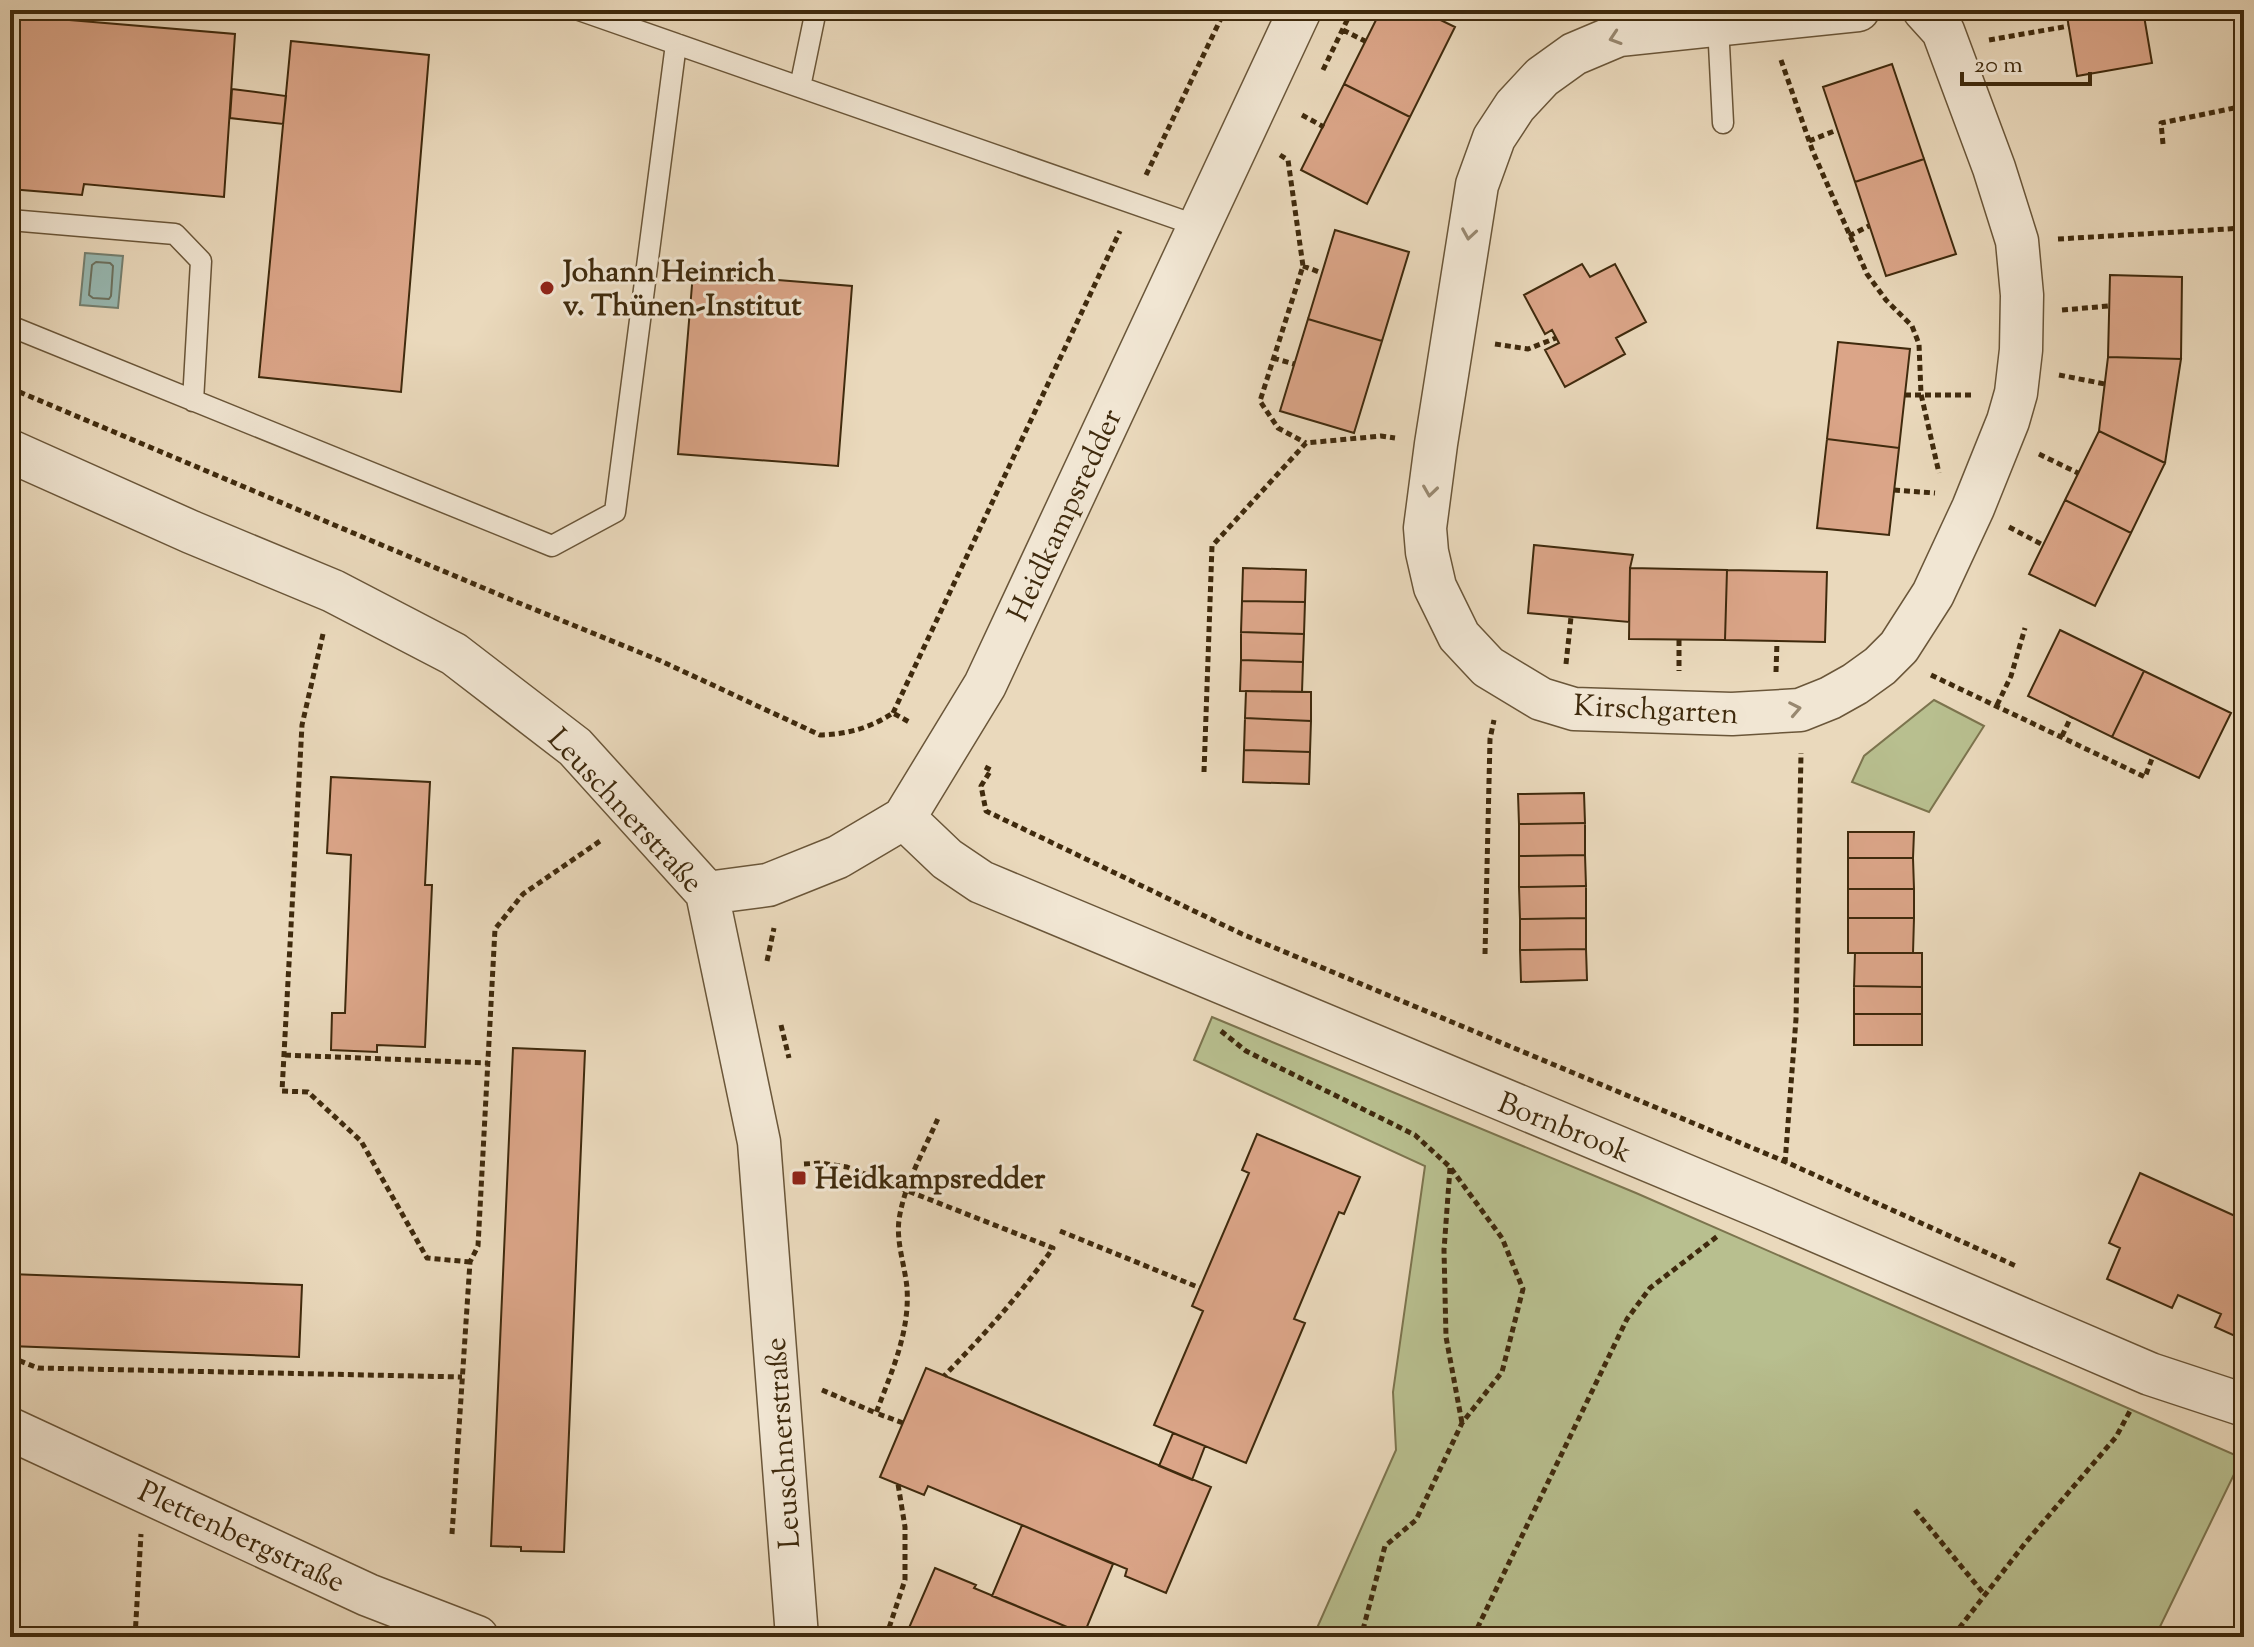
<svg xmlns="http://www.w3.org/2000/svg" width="2254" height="1647" viewBox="0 0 2254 1647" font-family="'Sorts Mill Goudy',serif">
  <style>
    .green { fill: #b8bf8f; stroke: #7c744e; stroke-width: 2 }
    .water { fill: #98bab4; stroke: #748071; stroke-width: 2 }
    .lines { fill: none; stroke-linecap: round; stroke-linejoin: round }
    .shore { stroke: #6c7260; stroke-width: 2 }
    .building { fill: #dba588; stroke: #3f2a0d; stroke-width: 2 }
    .lane-casing { stroke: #6a5639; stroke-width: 23 }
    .street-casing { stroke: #6a5639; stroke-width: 45 }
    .path { stroke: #3f2a0d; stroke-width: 5; stroke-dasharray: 6 4; stroke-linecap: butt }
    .lane { stroke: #f1e6d3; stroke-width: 20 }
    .street { stroke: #f1e6d3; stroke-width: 42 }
    .oneway { stroke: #988870 }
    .poi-dot { fill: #8f2418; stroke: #f1e6d3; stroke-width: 3 }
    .labels { text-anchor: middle; stroke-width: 6; stroke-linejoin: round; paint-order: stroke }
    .poi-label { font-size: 30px; font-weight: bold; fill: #3f2a0d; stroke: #f1e6d3; text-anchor: start }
    .street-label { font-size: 30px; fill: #3f2a0d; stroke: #f1e6d3 }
  </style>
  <rect width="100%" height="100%" fill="#ead9bc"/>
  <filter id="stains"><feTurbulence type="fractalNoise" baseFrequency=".0025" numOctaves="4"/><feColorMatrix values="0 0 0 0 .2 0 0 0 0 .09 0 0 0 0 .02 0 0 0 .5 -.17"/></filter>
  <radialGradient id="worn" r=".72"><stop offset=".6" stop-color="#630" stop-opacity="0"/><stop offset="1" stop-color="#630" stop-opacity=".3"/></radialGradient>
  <path class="green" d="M1934,700l50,26 -55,86 -77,-30 12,-26z
    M1212,1017l424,176 606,265 -87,179h-842l83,-187 -3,-58 32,-226 -231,-106z"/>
  <path class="water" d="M85,253l38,3 -5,52 -38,-3z"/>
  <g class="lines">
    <path class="shore" d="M96,262l14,1 3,3 -2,30 -2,3 -16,-1 -4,-3 3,-30z"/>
  </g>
  <path class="building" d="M1381,10h39l35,17 -45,90 -66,-33z
    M2066,10h77l9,53 -75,13z
    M10,15l225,19 -11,163 -140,-13 -2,11 -72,-6z
    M291,41l138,14 -28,337 -142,-15z
    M1892,64l32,95 -69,23 -32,-95z
    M1344,84l66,33 -43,87 -66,-34z
    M232,89l54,7 -3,28 -53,-6z
    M1924,159l32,95 -70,22 -31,-94z
    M1335,230l74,22 -27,89 -74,-22z
    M1582,264l8,13 25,-13 31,58 -30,16 9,16 -60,33 -20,-37 14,-7 -7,-13 -7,4 -21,-39z
    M693,273l159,13 -14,180 -160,-12z
    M2110,275l72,2 -1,82 -73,-2z
    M1308,319l74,22 -28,92 -74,-22z
    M1838,342l72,7 -11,99 -72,-9z
    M2108,357l73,2 -16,104 -66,-32z
    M2099,431l66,32 -34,70 -66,-33z
    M1827,439l72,9 -10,87 -72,-7z
    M2065,500l66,33 -36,73 -66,-32z
    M1534,545l99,10 -3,13 -1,54 -101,-9z
    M1243,568l63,2 -1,32 -63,-1z
    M1630,568l97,2 -2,70 -96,-1z
    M1727,570l100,2 -2,70 -100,-2z
    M1242,601l63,1 -1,32 -63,-2z
    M2060,630l84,41 -32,66 -84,-41z
    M1241,632l63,2 -1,28 -62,-2z
    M1241,660l62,2 -1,30 -62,-1z
    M2144,671l87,42 -32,65 -87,-41z
    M1246,691l65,1v29l-66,-3z
    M1245,718l66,3 -1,31 -66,-2z
    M1244,750l66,2 -1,32 -66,-2z
    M331,777l99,5 -5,103h7l-7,162 -48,-2v7l-46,-2 1,-37h13l6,-158 -24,-2z
    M1584,793l1,30 -66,1 -1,-30z
    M1585,823v32l-66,1v-32z
    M1848,832h66l-1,26h-65z
    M1585,855l1,31 -67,1v-31z
    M1848,858h65l1,31h-66z
    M1586,886v32l-66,1 -1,-32z
    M1848,889h66v29h-66z
    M1586,918v31l-66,1v-31z
    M1848,918h66l-1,35h-65z
    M1586,949l1,31 -66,2 -1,-32z
    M1855,953h67v34l-68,-1z
    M1854,986l68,1v27h-68z
    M1854,1014h68v31h-68z
    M513,1048l72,3 -21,501 -43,-1v-4l-30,-1z
    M1257,1134l103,43 -16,37 -5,-2 -45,107 11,4 -59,140 -92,-38 49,-114 -11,-5 57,-133 -7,-3z
    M2140,1173l104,47v120l-29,-13 6,-13 -43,-19 -6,13 -65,-29 13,-31 -11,-5z
    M10,1274l292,11 -3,72 -289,-11z
    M926,1368l285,119 -45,106 -41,-17 2,-7 -199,-83 -4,9 -44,-18z
    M1173,1433l32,13 -13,34 -33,-14z
    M1022,1525l91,39 -29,70 -92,-38z
    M935,1568l41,17 -2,3 117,49h-186z"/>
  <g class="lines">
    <defs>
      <path id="lane" d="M579,10l619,216
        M1718,25l5,98
        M800,87l16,-77
        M10,220l165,14 26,27 -8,140
        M10,326l542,220 63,-34 61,-468"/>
      <path id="street" d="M1858,10l-239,25 -45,19 -32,23 -27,29 -21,32 -17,47 -41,259 -11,84 2,24 8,35 24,49 29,31 53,32 33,10 158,5 68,-4 30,-12 25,-14 25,-18 19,-19 34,-53 40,-86 35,-87 8,-28 5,-43 1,-55 -5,-54 -23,-73 -51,-137 -19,-21
        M10,451l181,81 142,59 121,63 121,93 132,146 52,249 38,495
        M904,818l43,41 34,23 782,326 387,166 94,31
        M707,893l61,-8 70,-28 66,-39 81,-133 315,-675
        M10,1429l358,166 109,42"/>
    </defs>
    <use href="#lane" class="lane-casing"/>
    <use href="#street" class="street-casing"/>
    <path class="path" d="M1343,30l22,11
      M1989,40l80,-14
      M1781,60l32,92 54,122 19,26 26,26 7,18 2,50 18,79
      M1323,70l29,-60
      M1302,115l22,12
      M1809,141l28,-11
      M2163,144l-2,-21 83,-17
      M1280,155l8,5 15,106 -43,135 18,27 28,15
      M1146,175l79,-165
      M1849,236l20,-10
      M2058,239l186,-11
      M1303,266l19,7
      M2062,310l47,-4
      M1495,344l33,5 28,-11
      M1273,358l21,6
      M2059,375l46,9
      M10,388l509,215 142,58 159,74c28,-1 50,-7 73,-22l18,10
      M1905,395h66
      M2039,454l39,19
      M1894,490l41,3
      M2009,527l34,18
      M323,634l-21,91 -20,366 26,1 53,49 66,117 43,4
      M1679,640v31
      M1566,664l5,-47
      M1776,672l1,-31
      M1931,675l214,102 8,-21
      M1997,705l14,-29 14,-48
      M893,713l227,-482
      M2062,736l9,-19
      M985,767l6,3 -10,16 5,25 256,123 544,228 230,104
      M1204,772l8,-226 94,-103 75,-7 14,2
      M1485,954l5,-215 4,-19
      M767,961l7,-33
      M781,1025l8,33
      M1221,1031l25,20 169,84 35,32 52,71 21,51 -21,83 -40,51 -46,97 -31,26 -24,91
      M285,1055l203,8
      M1785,1163l11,-144 5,-266
      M804,1164l16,-1 27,4 206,81c-32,46 -70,88 -109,128
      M1450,1168l-6,82 2,87 16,86
      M1060,1231l140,57
      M10,1357l28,11 424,9
      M822,1390l54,23
      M903,1423l-27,-10c15,-40 34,-80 31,-125 -2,-22 -11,-46 -8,-68 5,-36 26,-71 40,-104
      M1915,1510l69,84
      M452,1534l18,-272 8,-16 17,-317 28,-35 80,-55
      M135,1637l6,-103
      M886,1637l19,-57v-53l-7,-43
      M1473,1637l154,-318 23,-31 69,-53
      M1955,1637l5,-10 66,-85 90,-105 14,-26"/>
    <use href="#lane" class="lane"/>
    <use href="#street" class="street"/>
  </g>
  <defs><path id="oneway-chevron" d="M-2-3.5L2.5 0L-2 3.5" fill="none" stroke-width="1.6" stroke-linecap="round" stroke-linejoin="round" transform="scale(2)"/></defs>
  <g class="oneway">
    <use href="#oneway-chevron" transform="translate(1615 38) rotate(162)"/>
    <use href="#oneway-chevron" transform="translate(1469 234) rotate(99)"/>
    <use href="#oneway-chevron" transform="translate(1430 491) rotate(98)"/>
    <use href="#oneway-chevron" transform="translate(1795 709) rotate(-11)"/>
  </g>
  <g class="poi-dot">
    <circle cx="547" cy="288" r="8"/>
    <rect x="791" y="1170" width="16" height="16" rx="4"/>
  </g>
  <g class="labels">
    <g class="poi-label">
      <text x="563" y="281">Johann Heinrich<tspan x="563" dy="34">v. Thünen-Institut</tspan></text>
      <text x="815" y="1188">Heidkampsredder</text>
    </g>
    <g class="street-label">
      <text transform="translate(1064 515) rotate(-65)" y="10">Heidkampsredder</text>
      <text transform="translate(1656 709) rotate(3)" y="10">Kirschgarten</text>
      <text transform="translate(626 810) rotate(47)" y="10">Leuschnerstraße</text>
      <text transform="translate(1565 1127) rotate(22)" y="10">Bornbrook</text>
      <text transform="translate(782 1443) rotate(-94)" y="10">Leuschnerstraße</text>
      <text transform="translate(242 1536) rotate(25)" y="10">Plettenbergstraße</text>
    </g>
  </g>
  <rect width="2254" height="1647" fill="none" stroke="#ead9bc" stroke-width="40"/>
  <rect x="12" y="12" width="2230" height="1623" fill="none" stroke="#3f2a0d" stroke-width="4"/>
  <rect x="20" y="20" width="2214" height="1607" fill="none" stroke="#3f2a0d" stroke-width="2"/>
  <path d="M1962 72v12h128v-12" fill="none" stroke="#3f2a0d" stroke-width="4"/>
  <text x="1974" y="72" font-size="24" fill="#3f2a0d" stroke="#f1e6d3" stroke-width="6" paint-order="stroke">20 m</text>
  <rect width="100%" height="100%" filter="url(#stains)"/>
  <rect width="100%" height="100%" fill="url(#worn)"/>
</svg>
